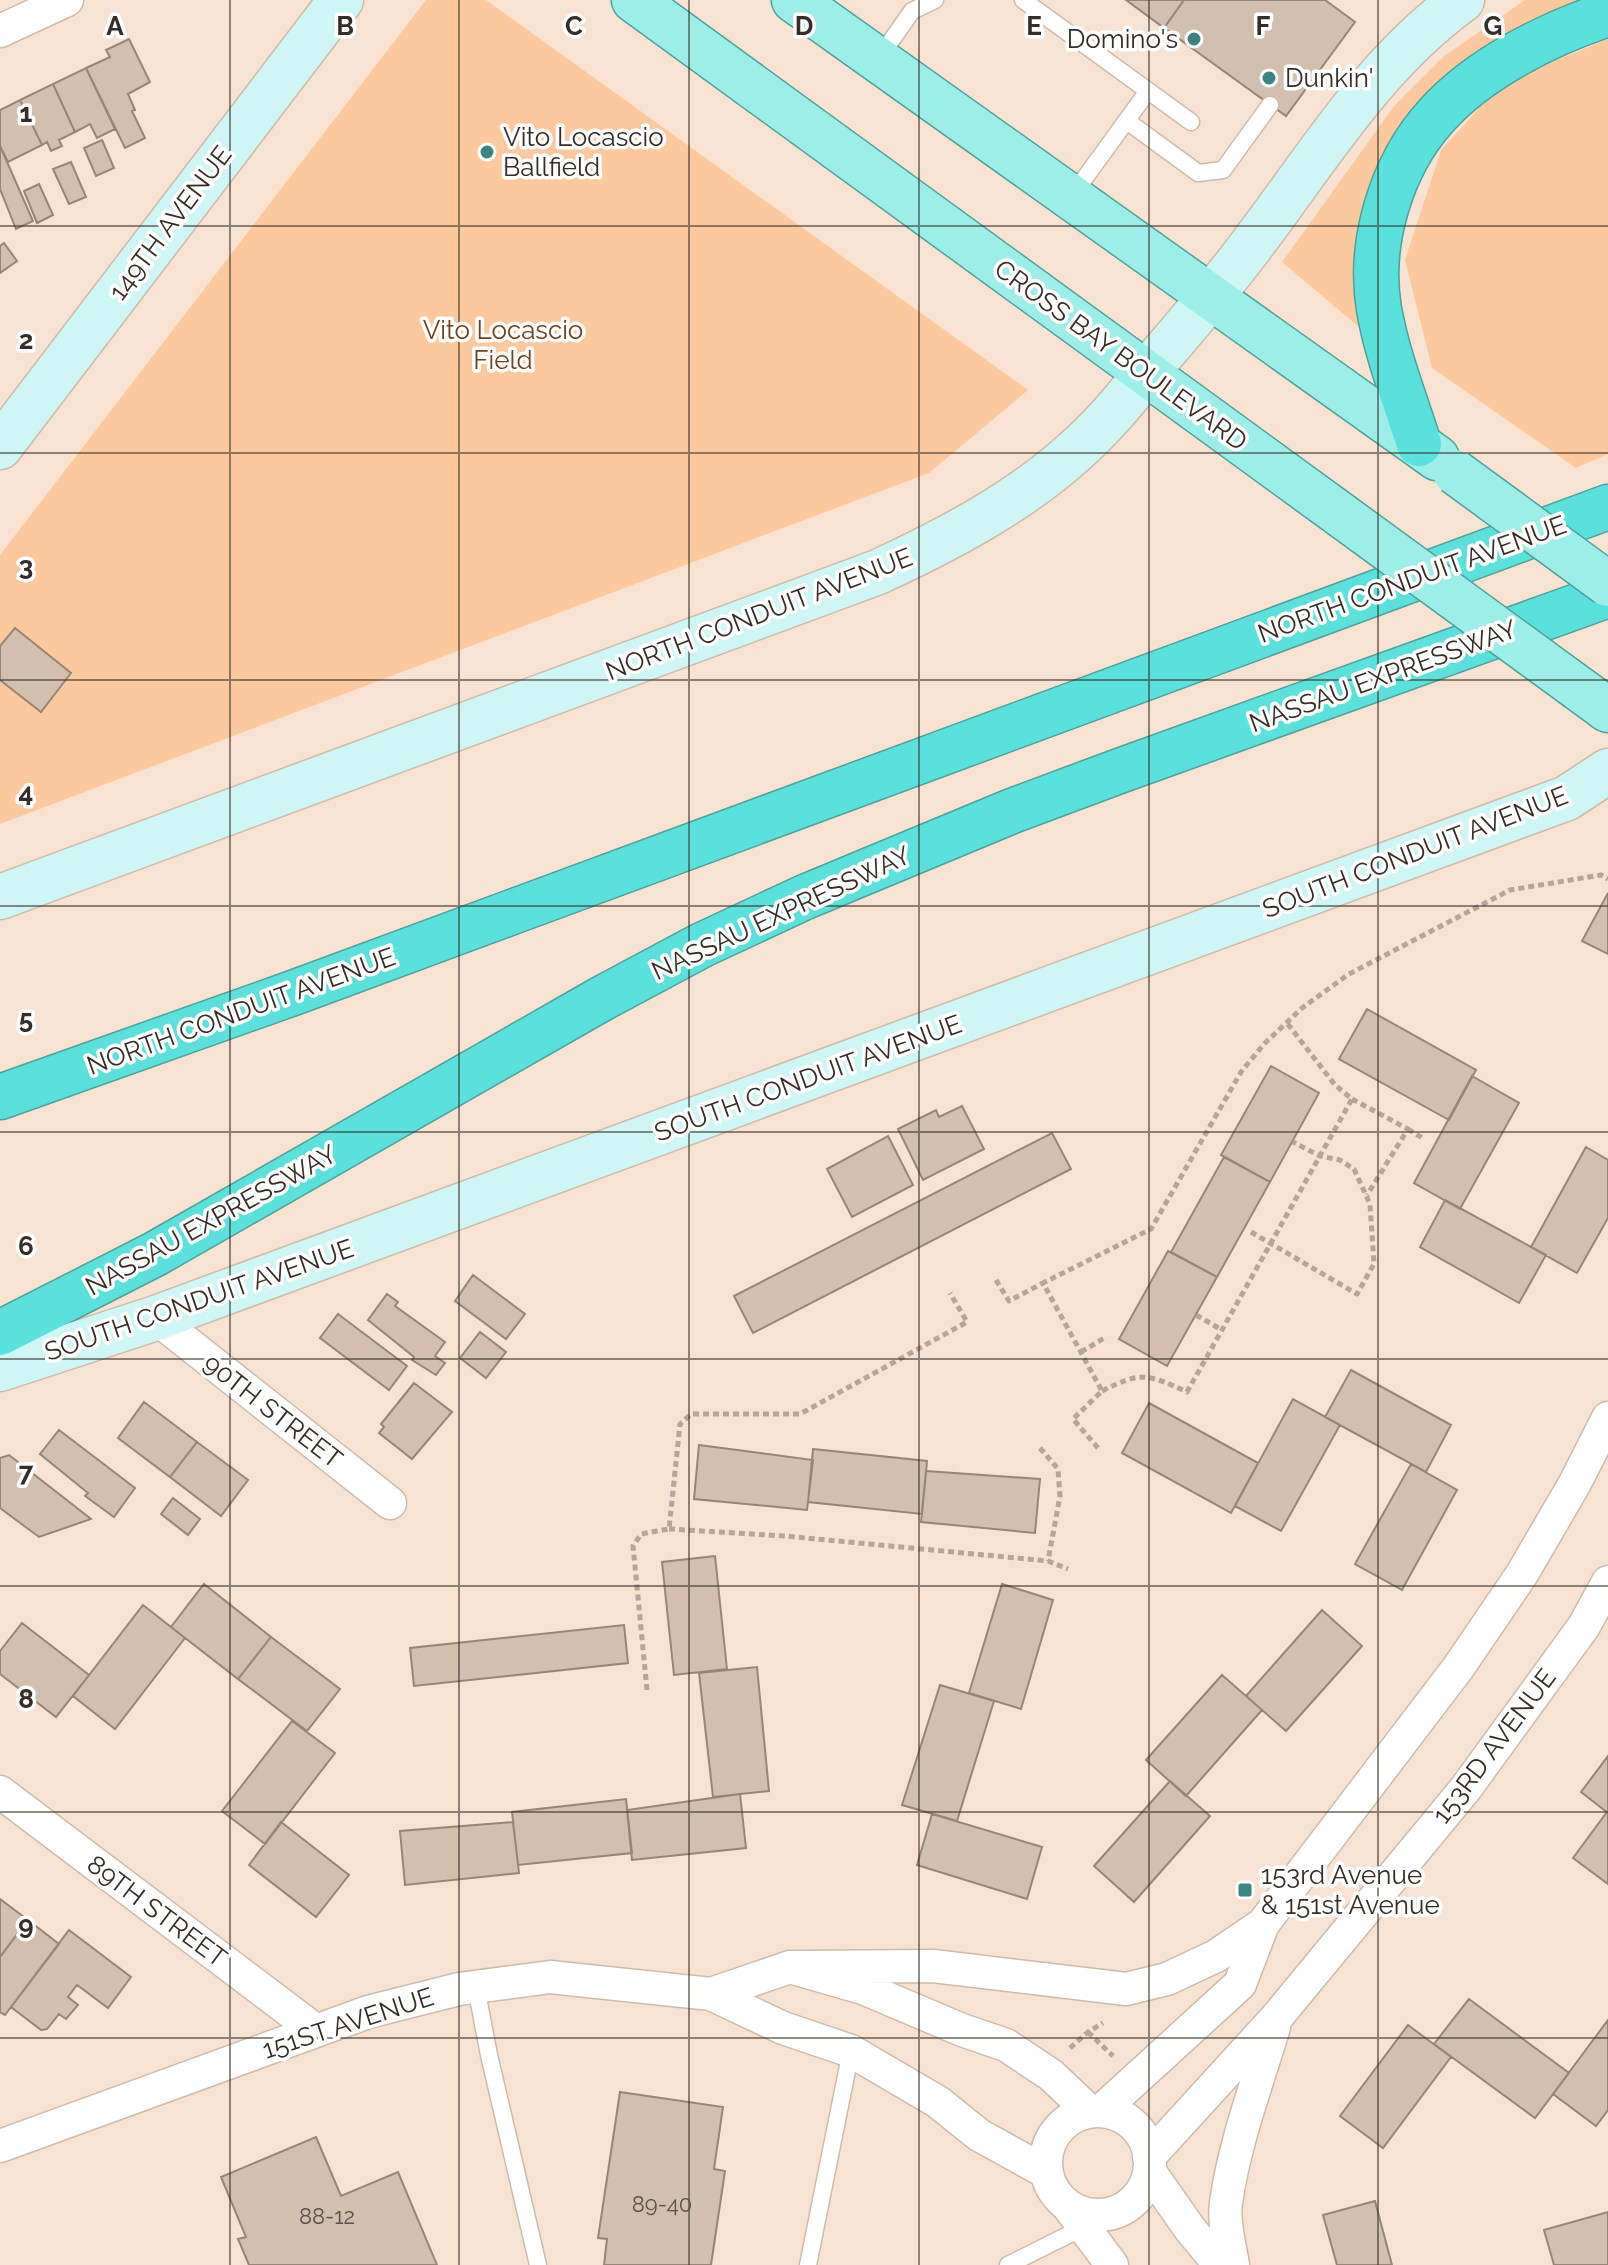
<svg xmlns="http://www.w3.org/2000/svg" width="1608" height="2265" viewBox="0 0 1608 2265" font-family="Raleway,sans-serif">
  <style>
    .green { fill: #fcc99f }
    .building { fill: #d3bfae; stroke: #998576; stroke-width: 2 }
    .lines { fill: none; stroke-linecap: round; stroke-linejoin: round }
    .lane-casing { stroke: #cfbbaa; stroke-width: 19 }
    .street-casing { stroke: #cfbbaa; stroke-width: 35 }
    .secondary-casing { stroke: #cfbbaa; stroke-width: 47 }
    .primary-casing { stroke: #4ea29c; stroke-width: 47 }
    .highway-casing { stroke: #4ea29c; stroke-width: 47 }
    .path { stroke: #b6a598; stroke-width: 5; stroke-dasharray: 6 4; stroke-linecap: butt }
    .lane { stroke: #fff; stroke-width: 16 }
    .street { stroke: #fff; stroke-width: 32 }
    .secondary { stroke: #cef6f4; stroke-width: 44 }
    .primary { stroke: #9dede9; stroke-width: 44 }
    .highway { stroke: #5be1db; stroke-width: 44 }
    .primary-bridge-casing { stroke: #4ea29c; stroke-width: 47; stroke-linecap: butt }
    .primary-bridge { stroke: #9dede9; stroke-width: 44 }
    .grid { fill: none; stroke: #352d27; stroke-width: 2; stroke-opacity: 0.55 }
    .poi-dot { fill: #3d8582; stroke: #fff; stroke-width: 3 }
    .labels { text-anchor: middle; stroke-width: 7; stroke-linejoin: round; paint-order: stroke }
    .number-label { font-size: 22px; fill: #5c5249 }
    .poi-label { font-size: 26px; fill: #352d27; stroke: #fff; text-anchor: start }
    .street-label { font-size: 26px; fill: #352d27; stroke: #fff }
    .park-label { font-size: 26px; fill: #6d431c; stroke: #fff }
    .grid-label { font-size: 26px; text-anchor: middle; font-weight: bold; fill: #352d27; stroke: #fff; stroke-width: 7; stroke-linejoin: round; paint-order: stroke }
  </style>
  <rect width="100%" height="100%" fill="#f8e3d2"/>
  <path class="green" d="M426,0h60l542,390 -99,83 -929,351v-269z
    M1525,0h57l-23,9 -106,60 -48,51 -37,66 -10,60 8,87 -84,-71 112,-156 50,-50z
    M1608,39v415l-32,14 -144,-100 -27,-108 36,-110 62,-68z"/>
  <path class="building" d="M1126,0h58l-20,28z
    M1184,0h141l30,22 -69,94 -122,-88z
    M129,39l21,43 -22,12 7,16 -3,1 13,27 -20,10 -39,-80 24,-11 -4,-7z
    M86,68l29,61 -18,9 -7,-14 -15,8 -22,-48z
    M53,84l22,48 -16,8 3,6 -11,5 -4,-9 -5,3 -22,-45z
    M20,100l22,45 -34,17 -8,-16v-36z
    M102,140l12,28 -18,8 -12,-28z
    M0,146l33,75 -17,8 -16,-40z
    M71,162l15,35 -17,7 -16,-35z
    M39,184l14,31 -16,8 -13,-32z
    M4,243l13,18 -17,12v-27z
    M15,628l56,45 -30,39 -41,-32v-34z
    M1608,893v61l-26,-13z
    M1367,1009l109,61 -27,50 -110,-61z
    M1271,1066l48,27 -49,89 -49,-27z
    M1472,1076l47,27 -59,106 -46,-26z
    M962,1106l22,43 -61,31 -25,-51 38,-19 3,7z
    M1052,1133l19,36 -318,164 -19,-37z
    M888,1136l25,49 -61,32 -25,-48z
    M1586,1147l22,13v58l-31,55 -46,-26z
    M1224,1157l46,25 -53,95 -46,-25z
    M1445,1200l101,55 -27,48 -99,-56z
    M1168,1251l49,26 -50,89 -48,-27z
    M473,1275l52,39 -19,25 -51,-38z
    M387,1294l11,8 -3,4 50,36 -10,14 10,7 -9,12 -24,-15 2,-3 -46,-37z
    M338,1314l69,52 -18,24 -69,-52z
    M480,1332l26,20 -20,26 -26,-20z
    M1351,1370l100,55 -25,47 -101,-55z
    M414,1383l38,29 -40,47 -33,-26 5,-6 -3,-3z
    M1293,1399l47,26 -59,106 -46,-25z
    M144,1402l53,40 -27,35 -52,-39z
    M1149,1403l109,60 -27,50 -109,-60z
    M59,1430l76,58 -21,29 -29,-21 3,-3 -48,-39z
    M197,1442l51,38 -27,36 -51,-39z
    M699,1445l114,15 -6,50 -113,-11z
    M813,1449l114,12 -5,53 -114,-12z
    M9,1455l82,64 -52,18 -39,-29v-50z
    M1411,1464l46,26 -55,100 -47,-26z
    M926,1471l114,8 -5,54 -114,-11z
    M173,1498l27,21 -12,16 -27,-21z
    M715,1556l12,113 -53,6 -12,-113z
    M204,1584l67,53 -33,42 -67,-52z
    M1002,1584l51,16 -32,109 -52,-16z
    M143,1605l42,33 -70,91 -42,-33z
    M1322,1610l40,36 -76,85 -40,-35z
    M22,1623l67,52 -33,42 -56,-43v-23z
    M624,1625l4,38 -214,23 -4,-38z
    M271,1637l69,52 -33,42 -69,-52z
    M757,1667l12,124 -56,6 -14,-124z
    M1222,1675l40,35 -76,86 -40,-36z
    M940,1685l54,16 -37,120 -55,-16z
    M292,1721l43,32 -70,91 -43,-33z
    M1608,1756v57l-27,-21z
    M1170,1781l40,35 -76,86 -40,-36z
    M740,1794l6,54 -114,12 -5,-50z
    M626,1799l6,54 -114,12 -6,-53z
    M1607,1812l1,1v71l-35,-26z
    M932,1814l110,33 -15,52 -110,-34z
    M281,1822l68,53 -33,42 -67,-52z
    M513,1822l6,51 -114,12 -5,-54z
    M0,1899l28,21 -28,37z
    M28,1920l31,24 -54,71 -5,-3v-55z
    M69,1930l62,47 -23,31 -31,-23 -9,12 10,8 -12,14 -7,-5 -12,15 -6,1 -30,-23z
    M1469,1999l100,74 -34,45 -101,-74z
    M1608,2020v90l-12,16 -43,-32z
    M1408,2025l43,32 -68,91 -43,-32z
    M620,2092l103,15 -9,62 11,2 -14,94h-107l3,-26 -9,-1z
    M316,2137l25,59 57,-24 39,93h-188l-11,-26 8,-2 -25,-60z
    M1375,2201l17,64h-55l-14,-50z
    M1608,2212v53h-54l-10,-35z"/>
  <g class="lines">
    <defs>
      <path id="lane" d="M1023,0l168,122
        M879,58l33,-47 23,-11
        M1127,121l71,52 25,-3 47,-65
        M1071,197l77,-106
        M476,1987l13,68 49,210
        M808,2265l43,-214
        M1008,2265l74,-37"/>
      <path id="street" d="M0,31l67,-31
        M156,1318l234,185
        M0,1792l315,238
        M790,1967l143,-1 193,23 41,-10 49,-23 47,-32 195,-256 64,-94 53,-91 33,-65
        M711,1994l79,-27 73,21 99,42 44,15 45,30 38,36
        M1101,2111l139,-127 23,-60
        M1046 2163a52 52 0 1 1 104 0a52 52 0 1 1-104 0Z
        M0,2146l368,-134 91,-23 91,-12 161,17 72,34 68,23 87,51 41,33 67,37
        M1149,2157l127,-139 190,-230 118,-162 24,-44
        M1150,2172l40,57 30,36
        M1068,2206l44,59
        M1233,2265c-3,-20 -10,-42 -7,-62 8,-59 31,-119 48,-176"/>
      <path id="secondary" d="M0,447l341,-447
        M0,897l878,-325c69,-32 138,-68 195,-119 34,-29 61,-65 89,-99 29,-34 58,-67 85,-103 67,-87 124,-185 215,-251
        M0,1369l156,-51 1411,-520 41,-27"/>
      <path id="primary" d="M634,0l707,515
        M794,0l643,458
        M1578,688l30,22"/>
      <path id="highway" d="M1419,444c-14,-44 -32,-89 -40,-135 -11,-66 12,-143 57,-193 43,-48 112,-82 172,-102
        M0,1097l293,-104 1315,-486
        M0,1333l155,-79 446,-255 101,-54 103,-48 207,-86 110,-41 486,-175"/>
    </defs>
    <use href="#lane" class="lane-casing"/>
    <use href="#street" class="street-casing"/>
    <use href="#secondary" class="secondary-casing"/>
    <use href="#primary" class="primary-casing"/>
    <use href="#highway" class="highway-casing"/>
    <path class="path" d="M1352,1099l56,30 -41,66
      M1408,1129l16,10
      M1251,1232l106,62 17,-30 -4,-60 -16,-35 -14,-9 -20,-4 -27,-14
      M996,1280l13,21 34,-18
      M1196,1315l26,15
      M1081,1352l25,-15
      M1102,1391c39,-20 46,-17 85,1l165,-293 -17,-14 -48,-62
      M1040,1448l18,21 2,27 -12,65
      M1098,1448l-25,-29 29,-28 -59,-108 108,-54 90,-157 23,-28 38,-36 47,-34 161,-84 91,-15 7,4
      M669,1529l116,7 263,25 20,8
      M647,1690l-14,-144 8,-12 28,-5 11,-105 11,-10h109l167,-92 -17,-29
      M1088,2032l25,24
      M1070,2048l18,-16 15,-9"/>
    <use href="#lane" class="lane"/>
    <use href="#street" class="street"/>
    <use href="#secondary" class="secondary"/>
    <use href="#primary" class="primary"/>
    <use href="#highway" class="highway"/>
    <defs>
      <path id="primary-bridge" d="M1455,472l153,112
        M1341,515l237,173"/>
    </defs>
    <use href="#primary-bridge" class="primary-bridge-casing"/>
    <use href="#primary-bridge" class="primary-bridge"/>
  </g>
  <path class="grid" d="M230,0v2265M459,0v2265M689,0v2265M919,0v2265M1149,0v2265M1378,0v2265M0,226h1608M0,453h1608M0,680h1608M0,906h1608M0,1132h1608M0,1359h1608M0,1586h1608M0,1812h1608M0,2038h1608"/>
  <g class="poi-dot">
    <circle cx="1194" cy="39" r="8"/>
    <circle cx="1269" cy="78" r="8"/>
    <circle cx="487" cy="152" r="8"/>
    <rect x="1237" y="1882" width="16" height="16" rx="4"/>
  </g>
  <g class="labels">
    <g class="number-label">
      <text x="662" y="2212">89-40</text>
      <text x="327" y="2224">88-12</text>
    </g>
    <g class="poi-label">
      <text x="1178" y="48" text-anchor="end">Domino's</text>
      <text x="1285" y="87">Dunkin'</text>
      <text x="503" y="146">Vito Locascio<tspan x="503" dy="30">Ballfield</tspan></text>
      <text x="1261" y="1884">153rd Avenue<tspan x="1261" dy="30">&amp; 151st Avenue</tspan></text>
    </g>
    <g class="street-label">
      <text transform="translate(170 223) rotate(-53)" y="9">149TH AVENUE</text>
      <text transform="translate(1121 355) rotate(36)" y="9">CROSS BAY BOULEVARD</text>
      <text transform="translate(1412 579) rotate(-20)" y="9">NORTH CONDUIT AVENUE</text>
      <text transform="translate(759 614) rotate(-21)" y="9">NORTH CONDUIT AVENUE</text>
      <text transform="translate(1383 676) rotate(-20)" y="9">NASSAU EXPRESSWAY</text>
      <text transform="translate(1415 852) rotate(-21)" y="9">SOUTH CONDUIT AVENUE</text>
      <text transform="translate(781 913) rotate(-25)" y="9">NASSAU EXPRESSWAY</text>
      <text transform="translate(241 1011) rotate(-20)" y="9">NORTH CONDUIT AVENUE</text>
      <text transform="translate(808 1078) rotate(-20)" y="9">SOUTH CONDUIT AVENUE</text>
      <text transform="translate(211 1220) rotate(-29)" y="9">NASSAU EXPRESSWAY</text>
      <text transform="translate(199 1300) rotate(-19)" y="9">SOUTH CONDUIT AVENUE</text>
      <text transform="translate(273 1411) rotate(38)" y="9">90TH STREET</text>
      <text transform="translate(1494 1746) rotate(-53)" y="9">153RD AVENUE</text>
      <text transform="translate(157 1911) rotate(37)" y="9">89TH STREET</text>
      <text transform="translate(348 2023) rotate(-18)" y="9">151ST AVENUE</text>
    </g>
    <g class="park-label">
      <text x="503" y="339">Vito Locascio<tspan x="503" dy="30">Field</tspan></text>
    </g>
  </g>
  <g class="grid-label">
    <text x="115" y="35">A</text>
    <text x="345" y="35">B</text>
    <text x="574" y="35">C</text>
    <text x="804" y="35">D</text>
    <text x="1034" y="35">E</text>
    <text x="1263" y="35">F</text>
    <text x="1493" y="35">G</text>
    <text x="26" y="122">1</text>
    <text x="26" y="349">2</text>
    <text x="26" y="575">3</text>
    <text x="26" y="802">4</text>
    <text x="26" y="1028">5</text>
    <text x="26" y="1255">6</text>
    <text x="26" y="1481">7</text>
    <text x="26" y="1708">8</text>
    <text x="26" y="1934">9</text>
  </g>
</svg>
